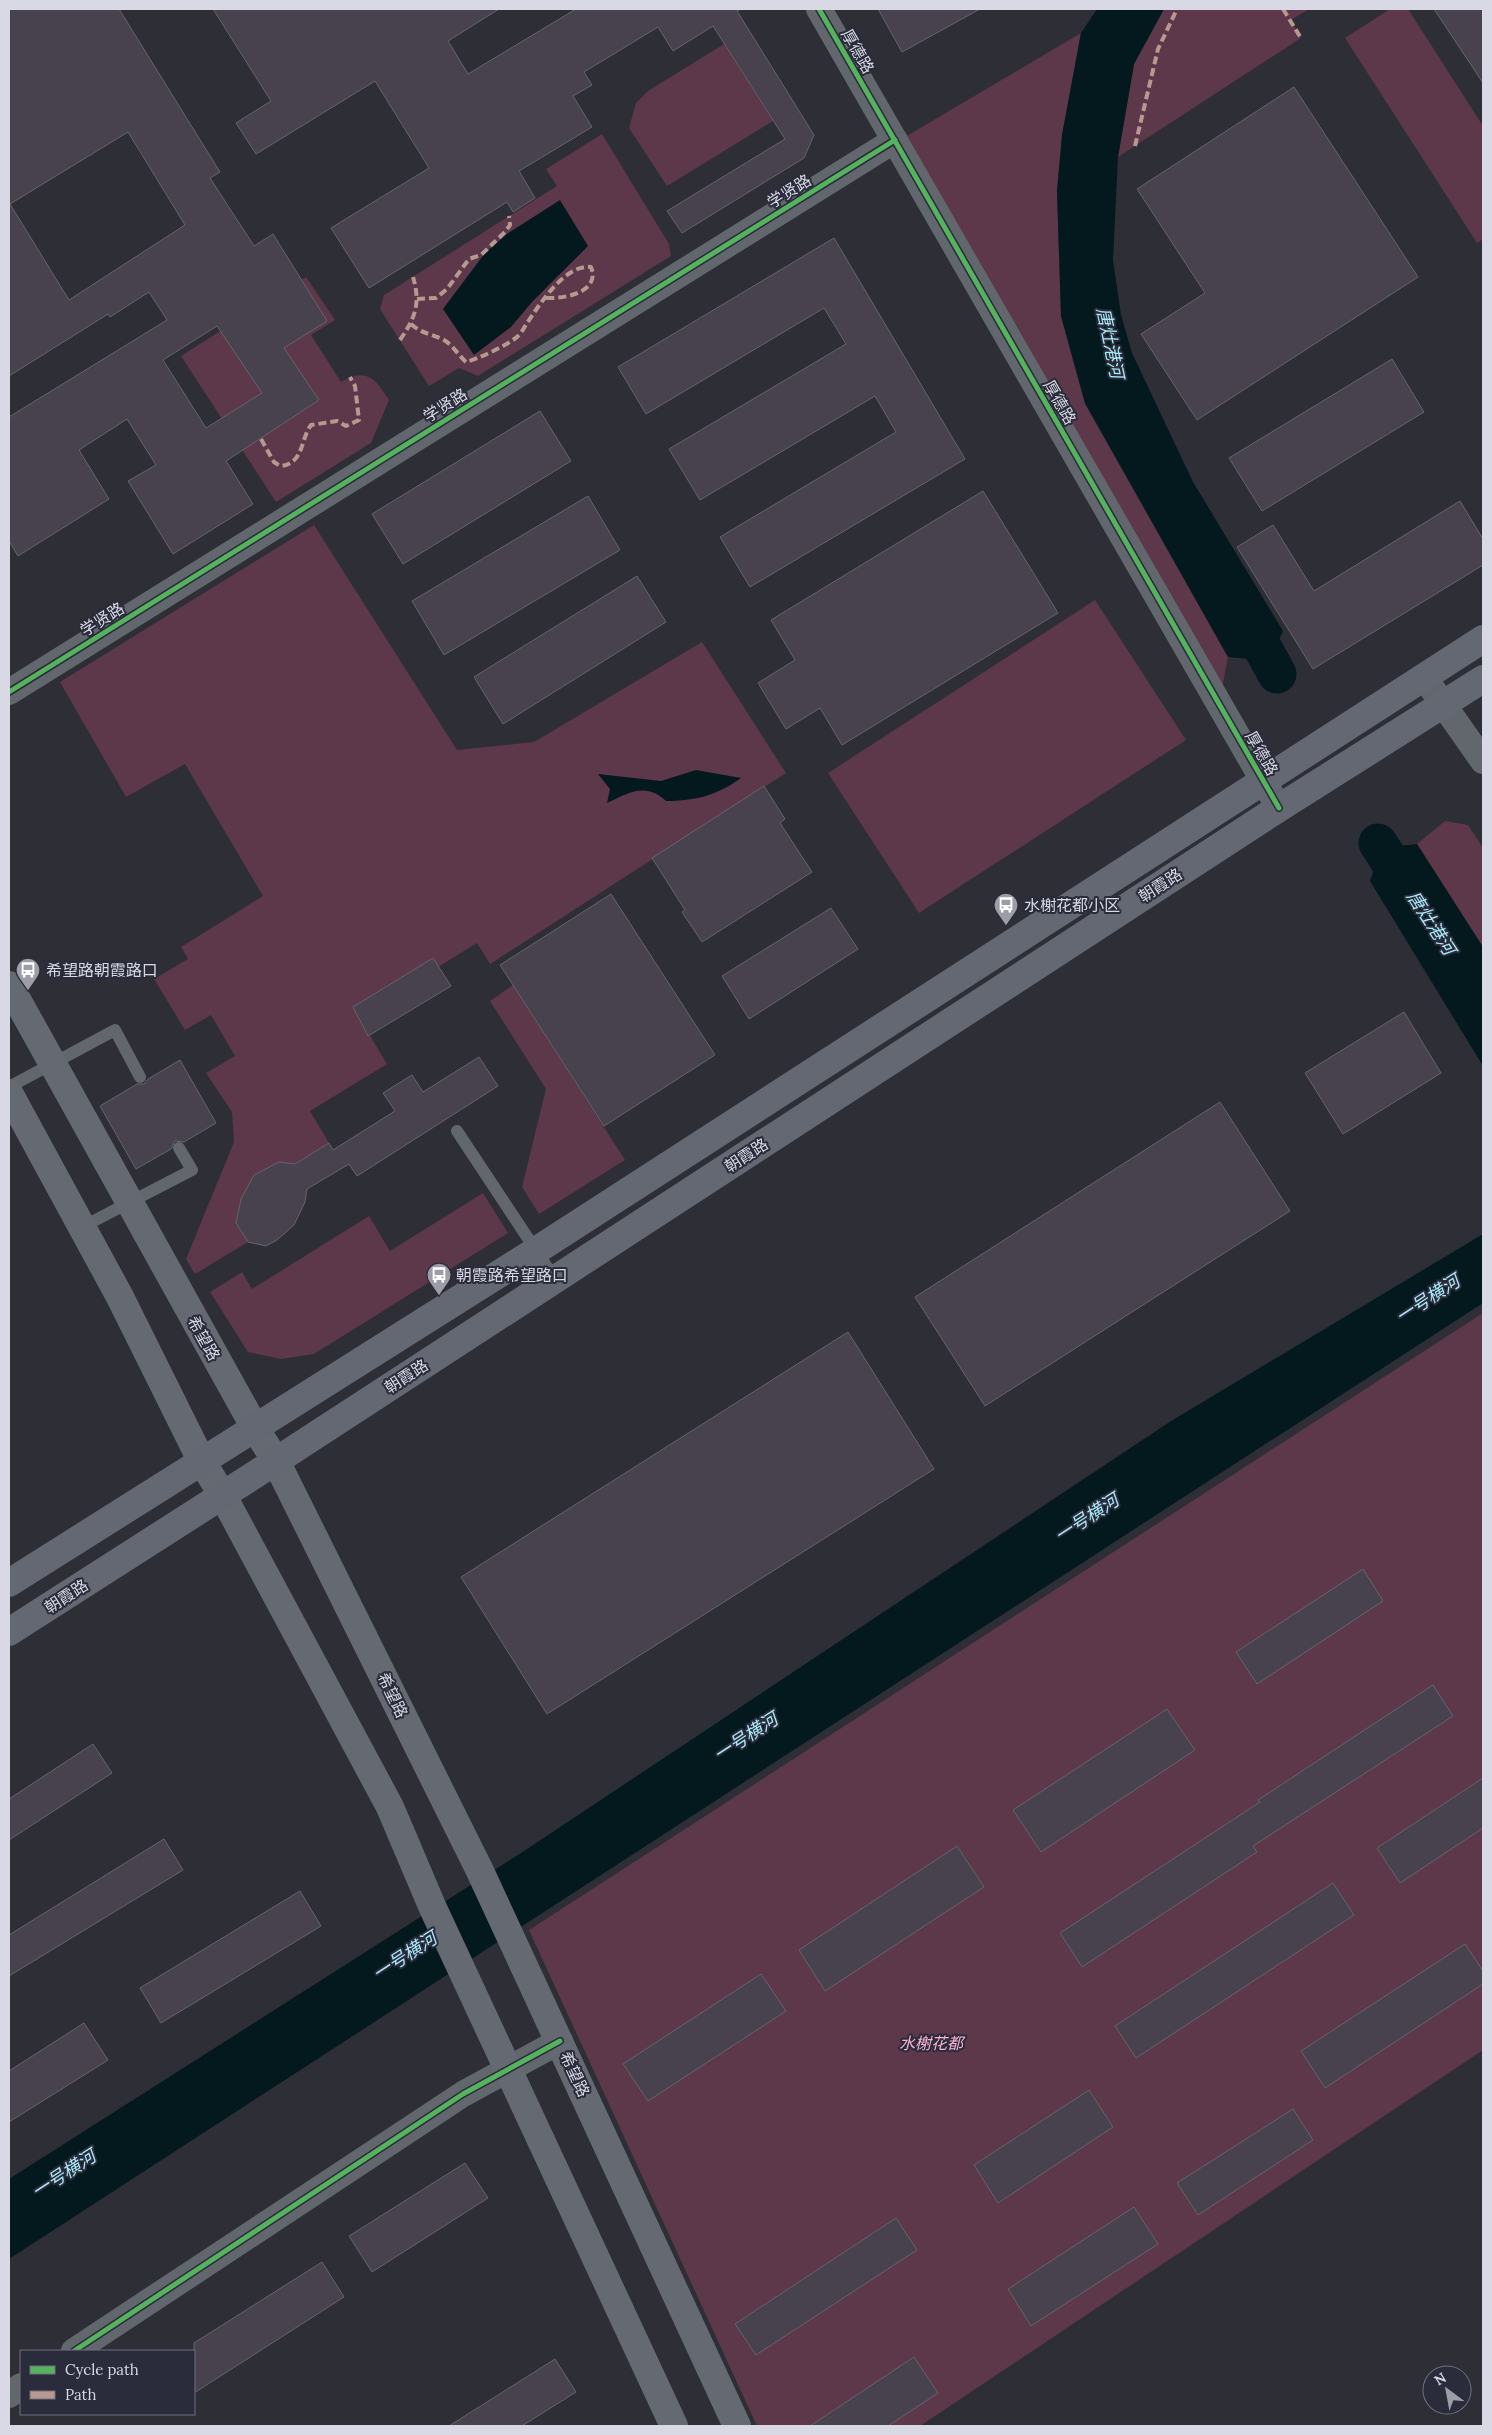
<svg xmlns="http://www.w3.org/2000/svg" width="1492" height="2435" viewBox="0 0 1492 2435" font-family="Lora,'Noto Sans SC',serif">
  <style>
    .green { fill: #5d374a }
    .water { fill: #04191e }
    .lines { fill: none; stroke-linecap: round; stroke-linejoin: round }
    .river { stroke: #04191e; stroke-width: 39 }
    .building { fill: #48424f; stroke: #66646b; fill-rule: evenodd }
    .service { stroke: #62676e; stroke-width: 12 }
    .minor { stroke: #62676e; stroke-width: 26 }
    .secondary { stroke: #656a72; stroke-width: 28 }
    .primary { stroke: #636872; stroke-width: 28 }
    .quiet { stroke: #b69a8f; stroke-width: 4; stroke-dasharray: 8 4; stroke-linecap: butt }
    .cycleway-casing { stroke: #2a2b3b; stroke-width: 8 }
    .cycleway { stroke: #56b35d; stroke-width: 5 }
    .labels { text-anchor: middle; stroke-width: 4; stroke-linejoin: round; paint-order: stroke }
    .street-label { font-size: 16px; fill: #d8d9e4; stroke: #2a2b3b }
    .poi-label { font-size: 16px; fill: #d8d9e4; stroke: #2a2b3b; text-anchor: start }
    .park-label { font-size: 16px; font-style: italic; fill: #f9b2d2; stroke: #2a2b3b }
    .water-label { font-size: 18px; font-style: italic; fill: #a9ebf9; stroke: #2a2b3b }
  </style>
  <rect width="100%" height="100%" fill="#2e2e37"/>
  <path class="green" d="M1164,9h145l-18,11 10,18 -183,119 16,-93z
    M1390,9h18l75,117v113l-6,4 -132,-205z
    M1081,33l-19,102 -5,56 4,125 24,88 143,253 -7,37 -316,-557z
    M724,44l49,77 -106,65 -38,-58 7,-25 12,-12z
    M602,134l67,110 2,12 -193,120 -19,-8 -30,18 -49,-77 4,-14 173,-109 -11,-17z
    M306,277l29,43 -24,15 30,47c26,-14 33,-5 48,18l-18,43 -95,59 -95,-146z
    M314,525l143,225 77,-8 168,-100 84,131 -296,191 -13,-21 -39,24 -5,-8 -80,48 34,57 -77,47 19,32 -34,21 -16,-2 -25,13 -13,24 -5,23 12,20 -53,32 -9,-15 48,-117 -2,-30 -26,-39 29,-17 -24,-41 -26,15 -31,-51 34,-20 -7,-12 82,-51 -78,-132 -59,33 -66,-115z
    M1095,600l91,140 -267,173 -91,-140z
    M1445,821l23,4 15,23v99l-66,-103z
    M513,985l112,175 -86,54 -17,-27 24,-98 -56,-88z
    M483,1193l25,40 -194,121 -33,5 -33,-7 -38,-60 32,-20 10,17 117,-73 21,35z
    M1483,1313v737l-563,376h-163l-228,-496z"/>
  <path class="water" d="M1097,9h67l-30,55 -16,93 -5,103 8,55 11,38 61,129 90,149 -13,30 -42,-4 -143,-254 -24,-87 -4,-125 5,-56 19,-102z
    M560,200l28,46 -56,56 -21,25 -37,28 -31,-46 42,-56 22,-19z
    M696,770l45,8c-23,17 -46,23 -75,23 -21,-19 -37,-8 -59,2l3,-14 -12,-15 63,7z
    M1417,844l66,103v119l-113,-185 11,-33z
    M1483,1234v69l-1474,956v-80l512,-326 650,-432z"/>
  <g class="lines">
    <path class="river" d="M1245,616l32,58
      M1378,843l32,50"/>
  </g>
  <path class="building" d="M9,9h110l101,163 -10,6 44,68 19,-12 54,87 -43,27 35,52 -93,61 27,43 -80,50 -45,-73 28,-16 -29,-46 -48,31 30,49 -91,57 -9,-15v-124l158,-97 -18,-28 -39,25 -2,-3 -99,62zM128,132l57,93 -116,75 -59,-96zM217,326l45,67 -56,35 -43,-68z
    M213,9h286l-51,32 20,33 108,-65h165l-4,2 77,124 -10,23 -122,75 -15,-22 118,-72 -72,-113 -40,25 -15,-24 -74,45 8,13 -19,11 19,31 -73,44 16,27 -22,14 -6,-10 -138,86 -38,-60 98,-60 -54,-87 -119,73 -20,-31 35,-22z
    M878,9h102l-78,43z
    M1434,9h49v74z
    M1294,87l124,190 -221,143 -56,-86 64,-41 -68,-104z
    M834,238l131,221 -215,128 -30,-50 176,-105 -21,-36 -175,104 -31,-51 177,-105 -22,-36 -178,106 -28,-47z
    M1392,359l32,53 -162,99 -33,-53z
    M540,411l31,50 -168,103 -31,-50z
    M983,491l75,122 -216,132 -22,-37 -34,21 -28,-46 37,-23 -24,-40z
    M588,496l32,54 -176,105 -32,-54z
    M1460,501l23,38v26l-170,104 -76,-122 36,-22 41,66z
    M637,576l29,46 -163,102 -29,-47z
    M764,786l21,33 -5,4 32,49 -110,70 -20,-30 3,-2 -33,-52z
    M611,894l104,161 -111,71 -104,-161z
    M831,908l27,41 -109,70 -27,-43z
    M433,958l18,28 -83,50 -15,-29z
    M1404,1012l37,61 -98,61 -38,-61z
    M479,1057l19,29 -141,90 -8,-12 -42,25 -2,13 -11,23 -17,15 -11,6 -18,-4 -12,-19 5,-24 13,-24 25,-13 16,2 34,-21 4,7 62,-39 -12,-18 29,-18 11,17z
    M180,1060l36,63 -32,19 -9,-1 -4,8 -35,20 -36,-63 37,-22h7l4,-5z
    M1220,1102l70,109 -305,195 -70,-109z
    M848,1332l86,137 -387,245 -86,-137z
    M1363,1569l20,32 -126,83 -21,-32z
    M1433,1685l20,31 -200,130 4,6 -175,115 -22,-34 200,-131 -2,-2z
    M1167,1709l28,41 -154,102 -28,-42z
    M93,1744l19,29 -103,67v-41z
    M1483,1778v50l-83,55 -23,-35z
    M164,1839l19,31 -174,106v-41z
    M957,1846l27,41 -159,104 -26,-41z
    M1333,1883l21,32 -218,143 -21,-32z
    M300,1891l21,35 -160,97 -21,-35z
    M1465,1944l18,27v13l-158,104 -24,-37z
    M761,1974l25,37 -138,90 -25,-37z
    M84,2023l24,37 -99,62v-51z
    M1089,2090l24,37 -115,76 -24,-38z
    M1293,2109l20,31 -115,75 -21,-32z
    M465,2163l23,35 -116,74 -23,-36z
    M1134,2207l24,37 -127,82 -23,-37z
    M896,2218l21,32 -161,105 -21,-31z
    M322,2262l22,35 -150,96v-50z
    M914,2357l24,36 -50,33h-78z
    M555,2359l21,33 -54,34h-73z"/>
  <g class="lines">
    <path class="service" d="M9,1087l106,-57 25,47
      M457,1131l98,148
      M82,1227l110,-57 -13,-22"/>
    <path class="minor" d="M819,9l460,799
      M1424,677l59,84
      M9,692l886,-552
      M74,2351l389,-257 97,-53
      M9,2395l12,-9"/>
    <path class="secondary" d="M9,985l246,443 21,33 204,410 257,555
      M9,1093l111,204 81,163 22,36 167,311 42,99 242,520"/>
    <path class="primary" d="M9,1583l528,-333 946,-611
      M9,1632l267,-171 1003,-653 204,-129"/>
    <path class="quiet" d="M1283,9l18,29
      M1135,146l23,-97 19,-40
      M417,299l19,-1 11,-9 22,-30 12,-4 24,-23 5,-7 -1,-9
      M411,324c10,9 17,9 29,14 12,5 17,16 26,24 12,-3 44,-18 52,-26 4,-3 6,-9 9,-13 13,-19 38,-59 64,-56 10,26 -28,32 -46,31
      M400,340c15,-22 21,-36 13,-63
      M261,439l13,23 6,4c24,-2 20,-26 31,-41l26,-4 9,5 13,-6 -4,-34 -5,-9"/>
    <defs>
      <path id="cycleway" d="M819,9l460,799
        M9,692l886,-552
        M74,2351l389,-257 97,-53"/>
    </defs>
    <use href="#cycleway" class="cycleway-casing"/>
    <use href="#cycleway" class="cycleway"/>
  </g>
  <defs>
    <symbol id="bus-pin" viewBox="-11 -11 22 30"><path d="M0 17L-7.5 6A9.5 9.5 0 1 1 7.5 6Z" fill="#9c9da7" stroke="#2a2b3b"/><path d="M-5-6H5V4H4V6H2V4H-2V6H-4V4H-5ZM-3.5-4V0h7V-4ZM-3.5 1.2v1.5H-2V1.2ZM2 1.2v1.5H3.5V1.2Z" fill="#fff"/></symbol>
  </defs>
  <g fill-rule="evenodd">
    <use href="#bus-pin" x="992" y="891" width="28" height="38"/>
    <use href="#bus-pin" x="14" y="956" width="28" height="38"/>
    <use href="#bus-pin" x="425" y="1261" width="28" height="38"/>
  </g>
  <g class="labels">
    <g class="street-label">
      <text transform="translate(858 51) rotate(60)" y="6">厚德路</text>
      <text transform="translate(789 191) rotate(-32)" y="6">学贤路</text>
      <text transform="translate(1060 402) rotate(60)" y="6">厚德路</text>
      <text transform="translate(445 405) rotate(-32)" y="6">学贤路</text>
      <text transform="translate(102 619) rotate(-32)" y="6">学贤路</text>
      <text transform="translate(1262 753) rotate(60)" y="6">厚德路</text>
      <text transform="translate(1160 885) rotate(-33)" y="6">朝霞路</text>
      <text transform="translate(746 1155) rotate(-33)" y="6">朝霞路</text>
      <text transform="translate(204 1338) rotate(61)" y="6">希望路</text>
      <text transform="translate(406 1376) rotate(-33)" y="6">朝霞路</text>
      <text transform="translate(66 1596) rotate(-33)" y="6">朝霞路</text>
      <text transform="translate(393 1695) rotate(64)" y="6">希望路</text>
      <text transform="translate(575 2074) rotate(65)" y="6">希望路</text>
    </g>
    <g class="poi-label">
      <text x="1024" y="911">水榭花都小区</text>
      <text x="46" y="976">希望路朝霞路口</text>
      <text x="456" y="1281">朝霞路希望路口</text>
    </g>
    <g class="park-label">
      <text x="931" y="2049">水榭花都</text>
    </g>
    <g class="water-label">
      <text transform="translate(1110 343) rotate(78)" y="6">唐灶港河</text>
      <text transform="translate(1431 923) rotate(57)" y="6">唐灶港河</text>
      <text transform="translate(1428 1299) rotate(-33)" y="6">一号横河</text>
      <text transform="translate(1087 1518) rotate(-33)" y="6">一号横河</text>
      <text transform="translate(746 1737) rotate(-33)" y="6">一号横河</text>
      <text transform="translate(405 1956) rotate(-33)" y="6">一号横河</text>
      <text transform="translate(64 2174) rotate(-33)" y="6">一号横河</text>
    </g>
  </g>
  <rect width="1492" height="2435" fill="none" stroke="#d8d9e4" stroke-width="20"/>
  <rect x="20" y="2350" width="175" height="65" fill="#2a2b3b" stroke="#70717f"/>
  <rect x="30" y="2366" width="25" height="8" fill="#56b35d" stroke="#70717f"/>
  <text x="65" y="2375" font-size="15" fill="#d8d9e4">Cycle path</text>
  <rect x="30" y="2391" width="25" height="8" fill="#b69a8f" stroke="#70717f"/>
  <text x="65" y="2400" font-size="15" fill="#d8d9e4">Path</text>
  <g transform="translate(1447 2390) rotate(328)"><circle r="24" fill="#2a2b3b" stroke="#70717f"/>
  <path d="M0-4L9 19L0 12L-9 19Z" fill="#9c9da7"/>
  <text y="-8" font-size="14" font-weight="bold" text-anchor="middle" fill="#d8d9e4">N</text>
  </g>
</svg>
